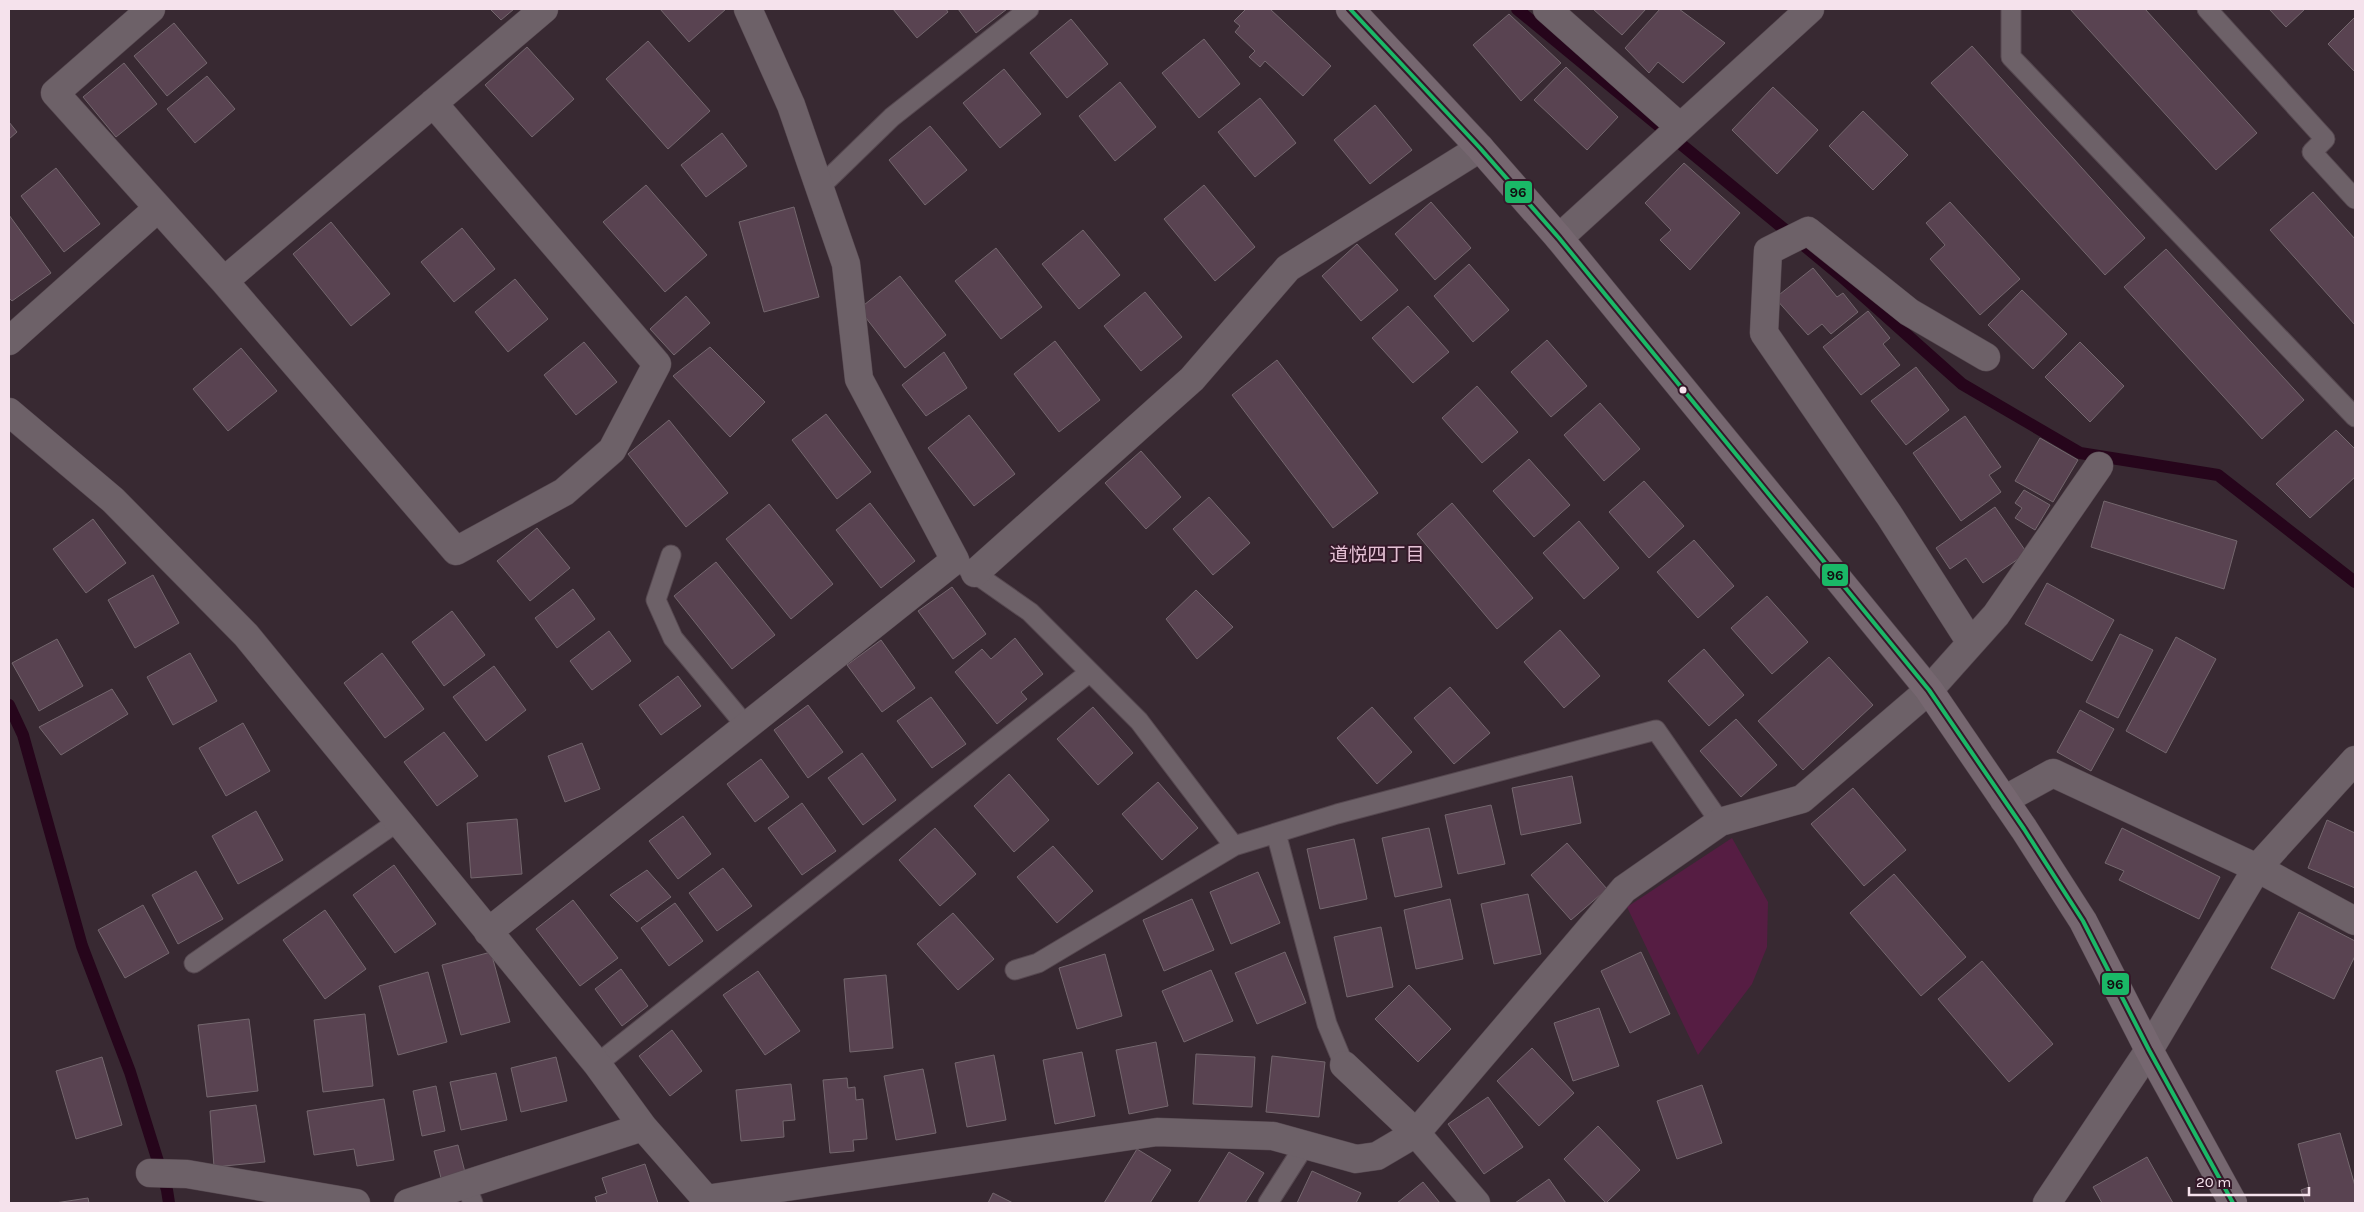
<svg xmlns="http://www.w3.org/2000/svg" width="2364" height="1212" viewBox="0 0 2364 1212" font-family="Karla,'Noto Sans JP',sans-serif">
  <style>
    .green { fill: #561d43 }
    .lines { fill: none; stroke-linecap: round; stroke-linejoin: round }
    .stream { stroke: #26051b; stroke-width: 12 }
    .building { fill: #594351; stroke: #74676e }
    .lane-casing { stroke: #564850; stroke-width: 21 }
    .street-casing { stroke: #564850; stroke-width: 29 }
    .secondary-casing { stroke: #564850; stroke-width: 29 }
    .lane { stroke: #6d6168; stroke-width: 19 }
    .street { stroke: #6d6168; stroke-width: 28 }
    .secondary { stroke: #766770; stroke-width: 28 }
    .bus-1-casing { stroke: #341929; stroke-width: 8 }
    .bus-1 { stroke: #1ab867; stroke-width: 4 }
    .bus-dot { fill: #f5e2ec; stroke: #341929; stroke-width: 2 }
    .labels { text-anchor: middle; stroke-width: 4; stroke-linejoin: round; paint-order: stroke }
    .neighbourhood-label { font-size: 19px; fill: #e4c0d4; stroke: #341929 }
    .line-badge { stroke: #341929; stroke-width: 2 }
    .pale-badge-label { font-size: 14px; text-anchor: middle; font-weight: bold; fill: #111 }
  </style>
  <rect width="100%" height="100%" fill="#382932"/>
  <path class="green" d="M1732,838l36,64 -1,45 -15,37 -54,71 -71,-148z"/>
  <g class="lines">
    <path class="stream" d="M1517,9l324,267 121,108 118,69 138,22 137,107
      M9,705l14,30 59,211 48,126 37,118 2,13"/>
  </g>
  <path class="building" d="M490,9h24l-13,11z
    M660,9h66l-37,33z
    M893,9h53l2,3 -31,26z
    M958,9h49l-31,24z
    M1246,9h24l61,57 -28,30 -38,-35 -5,6 -11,-10 6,-6 -20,-19 5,-6 -6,-5z
    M1593,9h53l-24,26z
    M1660,9h19l46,34 -42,40 -25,-21 -9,11 -24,-25z
    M2070,9h75l112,124 -41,37z
    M2269,9h36l-19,18z
    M1509,14l52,49 -40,38 -48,-56z
    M2355,17v55l-27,-28z
    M1071,19l37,45 -41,34 -37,-45z
    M174,23l33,40 -40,33 -33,-40z
    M1204,39l36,45 -41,34 -37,-45z
    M648,41l62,70 -42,38 -62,-70z
    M1972,46l173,192 -40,37 -174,-192z
    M527,47l47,52 -42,38 -47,-52z
    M124,63l33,41 -41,33 -33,-40z
    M1566,67l52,50 -31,33 -53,-50z
    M1004,69l37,45 -41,34 -37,-45z
    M207,76l28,33 -40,34 -28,-34z
    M1120,82l36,45 -41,34 -36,-45z
    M1773,87l45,43 -41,44 -45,-44z
    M1260,98l36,45 -41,34 -37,-45z
    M1375,105l37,45 -42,34 -36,-44z
    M1863,111l45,44 -35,35 -44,-44z
    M9,122l8,10 -8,7z
    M930,126l37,44 -42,35 -36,-45z
    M722,133l25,33 -41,31 -25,-32z
    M1684,163l56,50 -50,57 -30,-30 11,-10 -26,-27z
    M56,168l44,56 -36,28 -43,-56z
    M646,185l61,70 -42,37 -62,-70z
    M1204,185l51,62 -40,34 -51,-62z
    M2313,192l42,47v86l-85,-95z
    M1431,202l40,46 -36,32 -40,-46z
    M1950,202l70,77 -40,36 -50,-56 15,-14 -19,-22z
    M794,207l25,90 -55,15 -25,-90z
    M9,215l42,58 -39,28 -3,-3z
    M331,222l59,72 -39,32 -58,-72z
    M462,228l33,41 -41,33 -33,-40z
    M1083,230l37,45 -41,34 -37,-45z
    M1357,244l41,46 -37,31 -39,-45z
    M996,248l46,59 -41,32 -46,-58z
    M2166,249l138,151 -42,39 -138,-152z
    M1469,264l40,46 -36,32 -39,-46z
    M1813,268l24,29 6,-4 15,19 -27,22 -9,-10 -14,11 -33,-37z
    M900,276l46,59 -41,33 -46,-59z
    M515,279l33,40 -40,33 -33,-40z
    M2022,290l45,44 -34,35 -45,-44z
    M1145,292l37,45 -41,34 -37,-45z
    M686,296l24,27 -36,32 -24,-26z
    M1408,306l41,46 -36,31 -41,-45z
    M1868,311l22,27 -7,6 17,21 -39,30 -38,-48z
    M1547,340l40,46 -36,31 -40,-45z
    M1055,341l45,59 -41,32 -45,-58z
    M584,342l33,40 -41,33 -32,-40z
    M2080,342l44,44 -34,36 -45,-45z
    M710,347l55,55 -35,35 -57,-61z
    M241,348l36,43 -49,40 -35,-42z
    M944,352l23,36 -41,28 -24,-31z
    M1277,360l101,133 -45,35 -101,-133z
    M1916,367l33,43 -43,35 -35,-44z
    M1477,386l41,46 -36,31 -40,-45z
    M1600,403l40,46 -36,32 -40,-46z
    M826,414l45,58 -34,27 -45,-59z
    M969,415l46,59 -41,32 -46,-58z
    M1965,416l36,51 -12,8 12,17 -40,29 -48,-68z
    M669,420l59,73 -42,34 -58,-73z
    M2336,430l19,19v28l-45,41 -34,-34z
    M2040,438l38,22 -25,42 -38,-21z
    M1141,451l40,46 -35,32 -41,-46z
    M1529,459l41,46 -36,32 -41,-46z
    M1644,481l40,45 -35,32 -40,-46z
    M2024,490l26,15 -15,25 -20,-12 7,-10 -7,-5z
    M1209,497l41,46 -37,32 -40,-46z
    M2104,501l133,40 -13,48 -133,-42z
    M870,503l45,58 -34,27 -45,-58z
    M1452,503l81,95 -36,31 -80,-95z
    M769,504l64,80 -42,35 -65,-80z
    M1995,507l32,46 -44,30 -17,-25 -16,11 -14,-21z
    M93,519l33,44 -40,30 -33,-44z
    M1579,521l40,47 -35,31 -41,-46z
    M537,528l33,40 -40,33 -33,-40z
    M1694,540l40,46 -36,32 -41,-46z
    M716,562l59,73 -43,34 -58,-73z
    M153,575l26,48 -44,25 -27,-48z
    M2047,583l67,37 -22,41 -67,-37z
    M952,587l34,47 -33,25 -35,-48z
    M573,589l22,30 -38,29 -22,-30z
    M1196,590l37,37 -36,32 -31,-40z
    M1767,596l41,46 -36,32 -41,-46z
    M452,611l33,44 -41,31 -32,-44z
    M1560,630l40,46 -36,32 -40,-46z
    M609,631l22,30 -39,29 -22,-29z
    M2120,634l33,16 -35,68 -32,-16z
    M2176,637l40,22 -50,94 -40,-22z
    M1015,638l28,36 -22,18 6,7 -30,25 -42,-52 27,-23 9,10z
    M57,639l26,47 -44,25 -27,-48z
    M881,640l34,48 -33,24 -35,-47z
    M1704,649l40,46 -35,31 -41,-45z
    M190,653l27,48 -44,24 -26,-48z
    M382,653l42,56 -39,29 -41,-55z
    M1829,657l44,48 -70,65 -45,-49z
    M494,666l32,44 -40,31 -33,-44z
    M678,676l23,30 -40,29 -22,-30z
    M1450,687l40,46 -36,31 -40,-46z
    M112,689l16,25 -67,41 -22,-28z
    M931,697l35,47 -34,24 -35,-47z
    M808,705l35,47 -35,26 -34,-48z
    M1093,707l40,46 -35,32 -41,-46z
    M1372,707l40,45 -35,32 -40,-46z
    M2080,710l34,19 -23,42 -34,-19z
    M1736,719l41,46 -36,32 -41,-46z
    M243,723l27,48 -44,25 -27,-48z
    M444,732l34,44 -41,30 -33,-44z
    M582,743l18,46 -35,13 -17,-46z
    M862,753l34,47 -33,25 -35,-47z
    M761,759l28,38 -34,25 -28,-38z
    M1009,774l40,46 -35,32 -40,-46z
    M1572,776l9,47 -60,12 -9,-47z
    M1158,782l40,46 -36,32 -40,-46z
    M1853,788l53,62 -42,36 -53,-62z
    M802,803l34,48 -34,24 -34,-47z
    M1491,805l14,59 -47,10 -13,-59z
    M256,811l27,49 -45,24 -26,-48z
    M683,816l28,38 -33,25 -29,-38z
    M517,819l5,55 -51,4 -4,-55z
    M2327,820l28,13v55l-47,-20z
    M935,828l41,46 -36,32 -41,-46z
    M1429,828l13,59 -47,10 -13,-59z
    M2122,828l98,49 -21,42 -80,-39 5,-9 -19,-8z
    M1354,839l13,60 -47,10 -13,-60z
    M1567,843l40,46 -36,31 -40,-45z
    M1053,846l40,45 -36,32 -40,-46z
    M394,865l42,59 -41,29 -42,-58z
    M723,868l29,38 -35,25 -28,-38z
    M647,870l24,27 -34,25 -27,-27z
    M196,871l27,48 -45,25 -26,-49z
    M1258,872l22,51 -49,21 -21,-52z
    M1894,874l72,83 -45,39 -71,-83z
    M1528,894l13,60 -47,10 -13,-60z
    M1192,899l22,51 -50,21 -21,-51z
    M1450,899l13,60 -47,10 -12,-59z
    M573,900l45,58 -38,28 -44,-57z
    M675,903l28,38 -34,25 -28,-38z
    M143,905l26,48 -44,25 -27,-48z
    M325,910l41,59 -41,30 -42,-59z
    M2299,912l56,29v15l-21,43 -63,-31z
    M953,913l41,46 -36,31 -41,-46z
    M1381,927l12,60 -46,10 -13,-60z
    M491,952l19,70 -49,13 -19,-70z
    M1285,952l21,51 -49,21 -22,-51z
    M1641,952l29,62 -40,19 -29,-62z
    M1105,954l17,62 -45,13 -18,-61z
    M1982,961l71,83 -44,38 -71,-83z
    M621,969l27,37 -26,20 -27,-37z
    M1211,970l22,51 -49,21 -22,-51z
    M758,971l42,60 -35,24 -42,-60z
    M428,972l19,70 -49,13 -19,-69z
    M886,975l7,73 -43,4 -6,-73z
    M1409,985l42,44 -33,33 -43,-43z
    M1599,1008l20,58 -46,15 -19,-58z
    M365,1014l8,72 -50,6 -9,-72z
    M249,1019l9,72 -51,6 -9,-72z
    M672,1030l30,41 -32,25 -31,-40z
    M1156,1042l12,64 -39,8 -13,-64z
    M1532,1048l42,45 -35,33 -42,-45z
    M1082,1052l13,64 -40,8 -12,-64z
    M1196,1054l59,3 -3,50 -59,-3z
    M994,1055l12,65 -39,7 -12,-64z
    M1272,1056l53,6 -6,55 -53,-5z
    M102,1057l20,68 -46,14 -20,-68z
    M556,1057l11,44 -46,11 -10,-44z
    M923,1069l13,64 -40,7 -12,-64z
    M496,1073l11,47 -46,10 -11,-48z
    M847,1078l1,10 7,-1 1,13 7,-1 4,40 -14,1 1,11 -24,2 -7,-73z
    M791,1084l4,36 -12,1 1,16 -43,4 -5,-51z
    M1702,1085l20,58 -45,16 -20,-58z
    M436,1086l9,45 -23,5 -9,-45z
    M1488,1097l35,50 -39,27 -36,-50z
    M384,1099l10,61 -37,6 -3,-17 -40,6 -7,-44z
    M256,1105l9,57 -51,5 -4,-56z
    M1598,1126l42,44 -34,33 -42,-44z
    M2340,1133l15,53v17h-50l-4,-13 8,-3 -11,-43z
    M458,1145l8,31 -24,6 -8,-31z
    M1137,1149l34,21 -21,33h-46z
    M1229,1152l35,21 -19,30h-47z
    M2147,1157l26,46h-71l-9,-16z
    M645,1164l13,39h-61l-2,-6 12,-4 -5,-15z
    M1312,1171l49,22 -5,10h-59z
    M1549,1179l17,24h-51z
    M1423,1182l17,21h-43z
    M993,1193l20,10h-25z
    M88,1198l1,5h-34z"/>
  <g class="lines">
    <defs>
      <path id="lane" d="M2011,9v48l344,360
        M2207,9l118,130 -13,13 43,47
        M820,187l72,-70 137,-108
        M671,555l-15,45 17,38 73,88
        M967,568l63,44 109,109 95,125
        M1276,833l51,191 17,41
        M194,963l203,-141
        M1015,970l23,-7 196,-117 103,-32 319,-84 64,92
        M597,1064l493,-392
        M466,1185l7,18
        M1268,1203l37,-58"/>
      <path id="street" d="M151,9l-96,84 169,188 320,-272
        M1547,9l133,118
        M1559,238l251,-229
        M224,281l232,270 108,-59 48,-42 45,-86 -224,-261
        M9,341l149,-133
        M9,412l104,88 133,135 351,429 46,63 63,72 451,-67 116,4 83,23 21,-3 39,-23 208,-244 96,-67 82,-23 127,-109 67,-75 103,-149
        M975,573l217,-194 96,-111 192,-120
        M1971,643l-82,-128 -125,-182 4,-82 40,-20 101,81 77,45
        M2004,800l49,-27 204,95 98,53
        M488,932l467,-372 -96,-181 -13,-115 -55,-159 -43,-96
        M1344,1065l72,68 60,70
        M150,1173l37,1 169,29
        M408,1203l235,-76
        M2047,1203l102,-153 108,-182 98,-108"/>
      <path id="secondary" d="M1350,9l130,139 79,90 370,452 95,139 59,92 66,129 84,153"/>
    </defs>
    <use href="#lane" class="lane-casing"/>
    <use href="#street" class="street-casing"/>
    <use href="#secondary" class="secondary-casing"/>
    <use href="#lane" class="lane"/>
    <use href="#street" class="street"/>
    <use href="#secondary" class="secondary"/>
    <defs>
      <path id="bus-1" d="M1350,9l130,139 79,90 370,452 95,139 59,92 66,129 84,153"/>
    </defs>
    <use href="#bus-1" class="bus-1-casing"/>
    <use href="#bus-1" class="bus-1"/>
  </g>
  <circle class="bus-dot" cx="1683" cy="390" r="4.5"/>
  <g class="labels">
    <g class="neighbourhood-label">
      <text x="1377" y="561">道悦四丁目</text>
    </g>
  </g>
  <g class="line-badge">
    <rect x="1504" y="180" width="29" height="24" rx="5" fill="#1ab867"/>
    <rect x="1821" y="563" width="28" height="24" rx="5" fill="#1ab867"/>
    <rect x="2101" y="972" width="29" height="24" rx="5" fill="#1ab867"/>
  </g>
  <g class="pale-badge-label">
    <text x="1518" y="197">96</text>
    <text x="1835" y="580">96</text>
    <text x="2115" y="989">96</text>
  </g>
  <rect width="2364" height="1212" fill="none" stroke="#f5e2ec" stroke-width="20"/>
  <path d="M2189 1187v8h120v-8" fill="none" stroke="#f5e2ec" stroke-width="2.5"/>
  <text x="2196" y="1187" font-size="15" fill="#f5e2ec" stroke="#341929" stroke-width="4" paint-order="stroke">20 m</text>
</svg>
